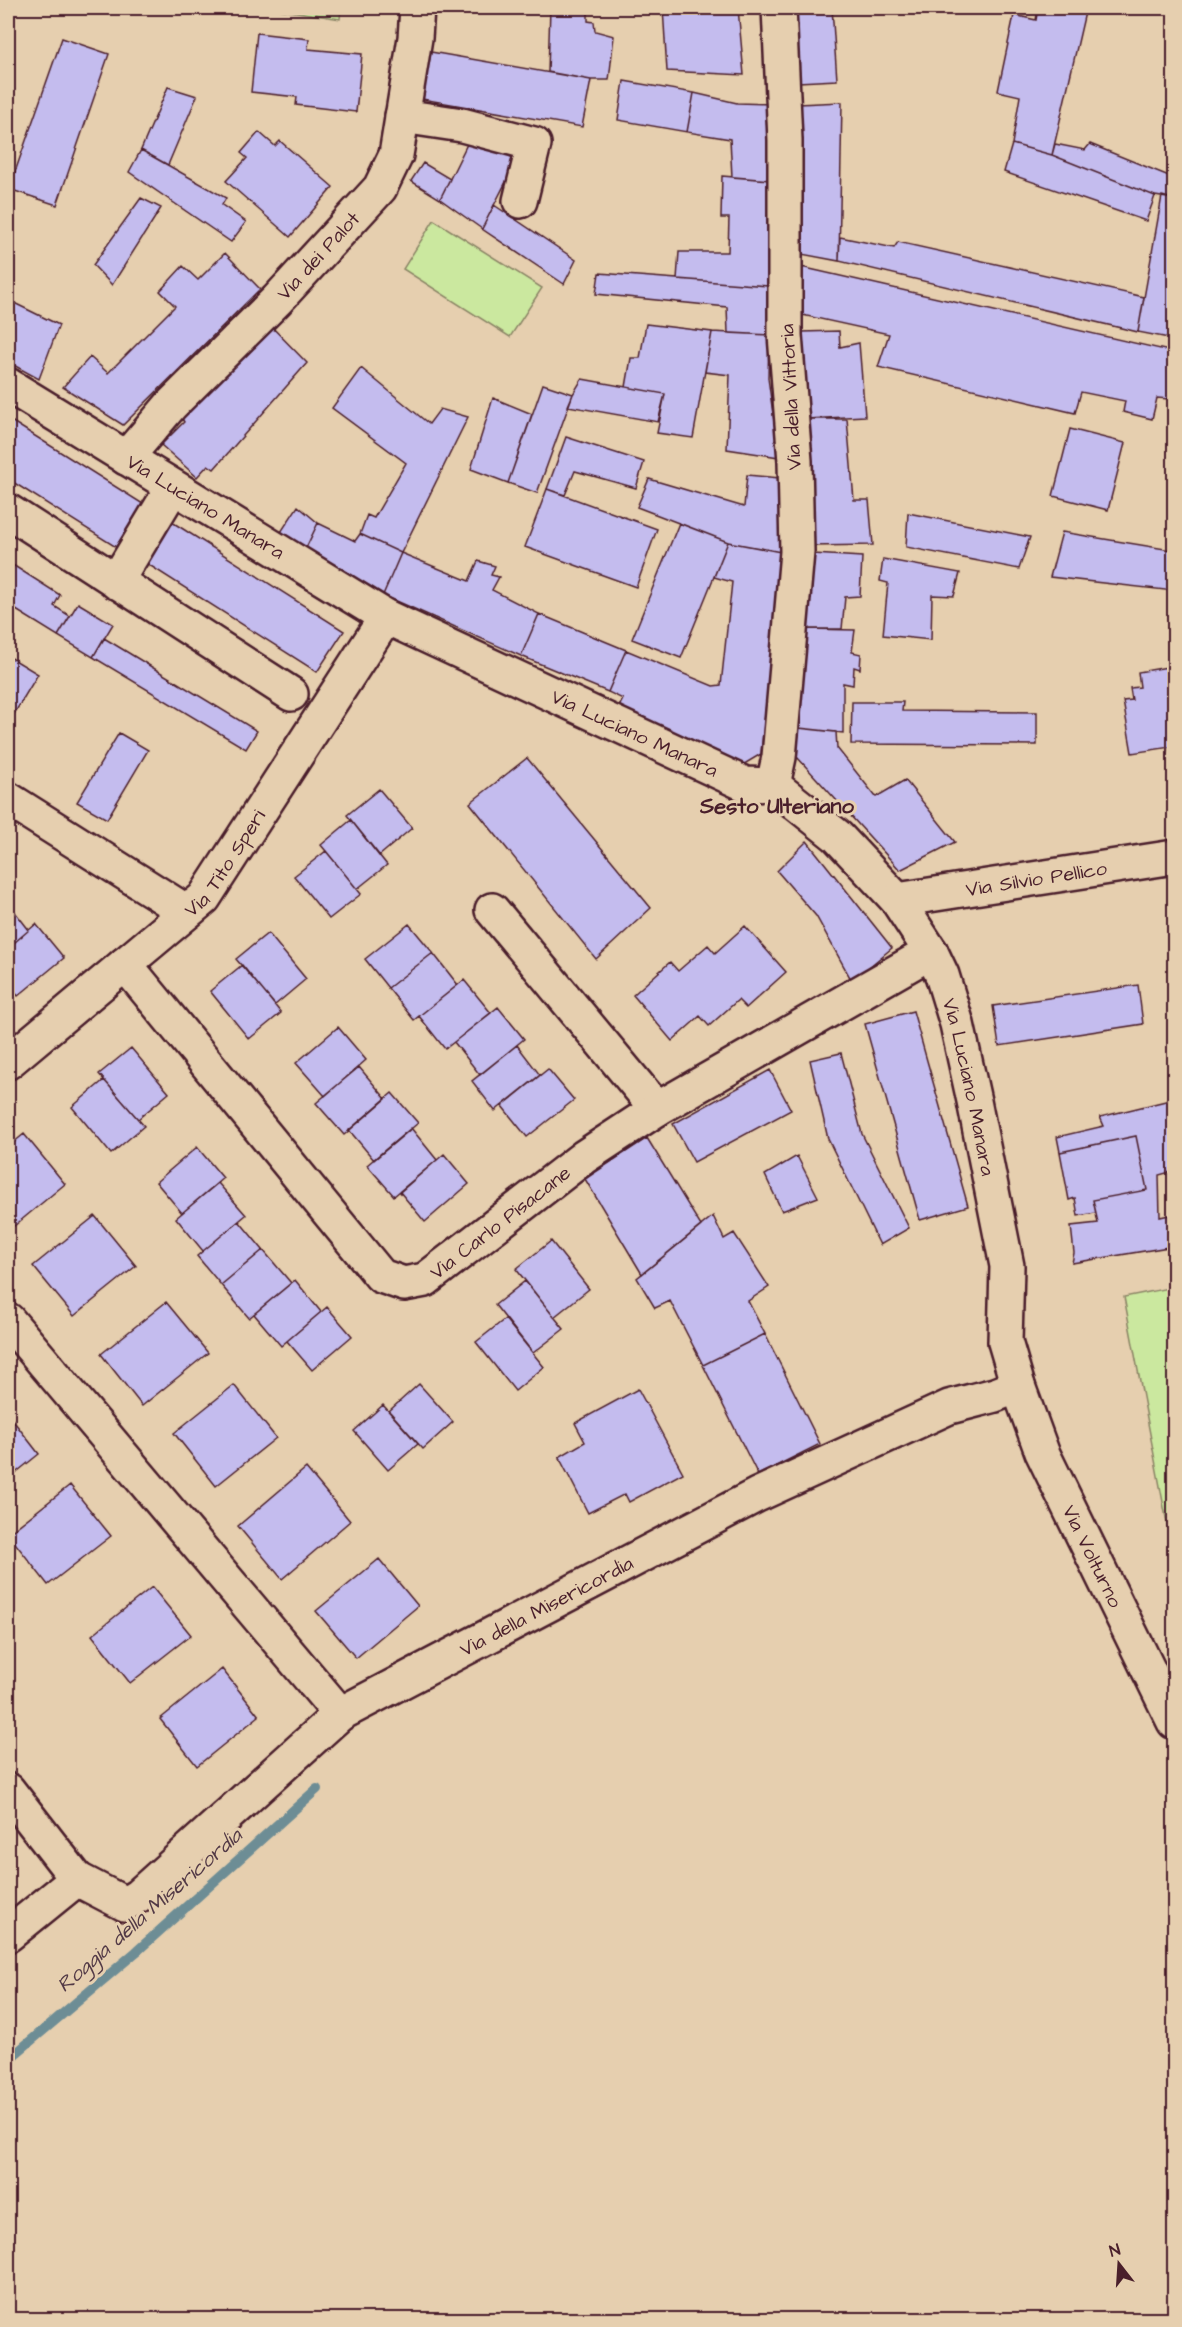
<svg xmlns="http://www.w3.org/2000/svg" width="1182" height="2327" viewBox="0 0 1182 2327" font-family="'Architects Daughter',sans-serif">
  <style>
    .grass { fill: #cbe89f; stroke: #8a8465; stroke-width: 1.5 }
    .garden { fill: url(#garden-furrows); stroke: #8a8465; stroke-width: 1.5 }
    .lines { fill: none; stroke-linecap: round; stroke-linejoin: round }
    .stream { stroke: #6d8d95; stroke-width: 10 }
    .building { fill: #c4bcee; stroke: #4a1f2b; stroke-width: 1.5 }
    .minor-casing { stroke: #4a1f2b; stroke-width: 38 }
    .minor { stroke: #e6cfaf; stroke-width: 33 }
    .labels { text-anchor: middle; stroke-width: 6; stroke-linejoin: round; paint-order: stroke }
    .street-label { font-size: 20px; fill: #4a1f2b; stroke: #e6cfaf }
    .water-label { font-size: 21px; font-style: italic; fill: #533a46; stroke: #e6cfaf }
    .quarter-label { font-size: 22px; font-weight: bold; fill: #4a1f2b; stroke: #e6cfaf }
  </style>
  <defs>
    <pattern id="garden-furrows" width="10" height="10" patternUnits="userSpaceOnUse" patternTransform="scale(1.5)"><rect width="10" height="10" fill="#cbe89f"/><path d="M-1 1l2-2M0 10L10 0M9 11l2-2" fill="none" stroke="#b0c789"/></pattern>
  </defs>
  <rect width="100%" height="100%" fill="#e6cfaf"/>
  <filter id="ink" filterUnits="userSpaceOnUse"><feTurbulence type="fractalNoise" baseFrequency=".0167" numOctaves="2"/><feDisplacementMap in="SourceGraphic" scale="12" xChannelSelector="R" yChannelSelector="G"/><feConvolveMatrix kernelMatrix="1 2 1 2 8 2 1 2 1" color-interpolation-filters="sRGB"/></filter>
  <g filter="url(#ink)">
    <path class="grass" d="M434,220l108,68 -32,49 -107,-68z
      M1174,1287v273l-50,-263z"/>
    <path class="garden" d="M272,8h69l-1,11z"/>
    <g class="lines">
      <path class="stream" d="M8,2060l128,-108 181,-163"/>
    </g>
    <path class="building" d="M550,8h38v13l6,1 1,9 19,5 -5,44h-18l-43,-8z
      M663,8h75l6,67 -77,-4z
      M796,8h36l5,72 -39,2z
      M1038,8h48l-34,147 -40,-11 8,-48 -22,-5 16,-76 22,5z
      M257,33l52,6 -1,10 54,5 -6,58 -60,-7 1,-8 -46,-5z
      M62,38l47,16 -52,151 -48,-16z
      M431,52l160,28 -9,47 -160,-28z
      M624,81l70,12 -7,39 -69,-12z
      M168,87l29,9 -29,69 -27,-15z
      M694,93l43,10 36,1 -3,76 -38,-3 -2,-38 -43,-7z
      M842,102l-3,159 -43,-8 2,-149z
      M259,132l16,14 5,-5 53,46 -43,50 -64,-56 21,-23 -6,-5z
      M471,136l46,24 -35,69 -42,-30z
      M1012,144l40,11 103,41 -9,25 -142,-49z
      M1055,144l30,6 5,-6 84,34v21l-19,-3 -103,-41z
      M141,150l85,48 -4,7 24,17 -15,20 -102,-70z
      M423,163l27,16 -10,20 -29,-18z
      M722,176l48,4 -2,106 -91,-7 2,-27h49l1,-34h-8z
      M1162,196l12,3v140l-36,-7z
      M141,198l20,10 -49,77 -19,-20z
      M494,205l82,55 -12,24 -82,-55z
      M840,237l54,11 4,-6 246,55 -6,35 -299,-71z
      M225,253l35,36 -137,136 -60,-38 27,-30 18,16 67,-67 -15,-15 23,-25 15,14z
      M801,267l373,85v56h-5v-9l-12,-1 -5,21 -29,-7 2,-11 -44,-9 -6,21 -197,-46 11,-33 -87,-19z
      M599,273l169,13 1,49 -41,-2 -1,-26 -131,-13z
      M8,300l51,25 -20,54 -31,-17z
      M266,321l41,42 -93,106 -6,-4 -11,12 -36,-32 23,-23 -5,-8z
      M646,324l66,8 -19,106 -36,-5 8,-39 -39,-7 5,-29h9z
      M839,331l1,16 19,-4 6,73 -59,3 -4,-87z
      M712,332l57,3 -1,43 11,79 -52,-8 3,-74 -25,-3z
      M361,368l68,56 11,-15 28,8 -67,136 -41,-19 7,-19 7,3 32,-55 -74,-55z
      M582,379l83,15 -7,28 -90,-16 5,-12z
      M543,384l30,10 -36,99 -29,-10z
      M493,398l39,16 -24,69 -37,-14z
      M8,419l135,85 -27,43 -108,-68z
      M806,419h41l7,81h15l4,45 -62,1z
      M1070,429l55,14 -17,67 -55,-14z
      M566,437l78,25 -8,26 -61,-17 -10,24 -18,-6z
      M747,475l33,3 1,74 -53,-10 -91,-35 12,-28 95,28z
      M547,489l110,40 -21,58 -111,-40z
      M298,506l20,17 -15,31 -24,-19z
      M908,513l122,24 -11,32 -113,-22z
      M172,522l172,109 -27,41 -171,-109z
      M318,523l37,18 5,-7 41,19 -18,42 -80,-41z
      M679,523l49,19 -47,116 -49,-19z
      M1062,532l109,18 3,-1v42l-124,-14z
      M728,542l53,10 -20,202 -20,12 -123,-57 5,-10 -15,-7 18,-42 87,36 8,-1 11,-103 -18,-5z
      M401,553l68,28 9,-20 17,5 -4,9 8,2 -7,13 47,24 -18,42 -138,-61z
      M813,554l49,3 -2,39 -15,1 -3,32h-35z
      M883,559l77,14 -6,23 -22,-1 -1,45 -48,-5 5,-52 -8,-2z
      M8,562l52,33 -6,11 16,10 -12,20 -50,-31z
      M78,603l35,21 -20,33 -35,-21z
      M539,614l87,36 -18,42 -87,-36z
      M807,629l48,1 -3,22 9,2 -1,15 -6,-2 -1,18 -10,-2v50l-44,-5z
      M104,638l153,93 -11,18 -153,-92z
      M8,656l30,18 -30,50z
      M1174,666v89l-3,1 -1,-9 -38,6 -9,-52 9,-1 -2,-12 10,-1 -2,-15z
      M852,702h51l-1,9 135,1v33l-186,-1z
      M799,728l37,4 1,16 39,49 29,-17 50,62 -55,28 -103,-113z
      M119,733l29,17 -41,69 -30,-17z
      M527,758l124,150 -55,51 -126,-156z
      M379,789l33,39 -33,28 -32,-41z
      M351,820l36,45 -30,24 -36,-44z
      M807,841l85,107 -40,33 -36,-65 -39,-45z
      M326,851l35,43 -32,25 -35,-43z
      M8,903l21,27 -21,18z
      M36,924l28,34 -46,38 -10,-12v-36z
      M409,924l24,29 -45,35 -23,-29z
      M745,926l41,46 -40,36 -8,-8 -29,26 -9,-10 -28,25 -39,-46 37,-33 8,9 30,-26 7,8z
      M268,933l38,46 -31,26 -39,-46z
      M433,953l25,32 -44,35 -26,-32z
      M242,965l39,48 -32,26 -39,-48z
      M464,980l27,33 -46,36 -26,-33z
      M1138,985l5,39 -144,22 -6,-40z
      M498,1007l26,32 -44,36 -26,-33z
      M913,1011l55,195 -48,14 -55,-196z
      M338,1027l28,33 -41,36 -29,-33z
      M517,1045l23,30 -45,36 -23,-30z
      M131,1048l38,45 -31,26 -39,-45z
      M841,1053l21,81 47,94 -29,17 -52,-106 -18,-79z
      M359,1067l27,32 -42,36 -28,-32z
      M548,1069l26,31 -47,37 -25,-31z
      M770,1070l21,40 -97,52 -21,-38z
      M104,1080l40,46 -33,28 -39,-47z
      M392,1093l26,30 -44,37 -25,-30z
      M1174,1099v72l-15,4 1,42 14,-3v32l-102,17 2,-10 -3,-27 27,-3 -5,-23 54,-10 -11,-54 -76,16 -3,-15 47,-11 -4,-9z
      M411,1128l26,32 -43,36 -27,-31z
      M24,1134l41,50 -57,47v-84z
      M1136,1136l11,54 -54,10 3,13 -18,3 -3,-18 -6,2 -9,-48z
      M647,1138l54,88 -59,48 -57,-95z
      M197,1147l26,31 -41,35 -26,-31z
      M444,1154l25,30 -44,38 -25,-30z
      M797,1156l21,41 -36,14 -17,-36z
      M218,1183l28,32 -43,36 -27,-33z
      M95,1216l41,50 -62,50 -41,-50z
      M713,1216l11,23 10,-6 35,54 -21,14 17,33 -62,31 -33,-64 -15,7 -18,-30z
      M239,1221l24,29 -42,35 -24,-29z
      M551,1241l38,48 -35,28 -38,-48z
      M263,1250l28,33 -42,35 -28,-33z
      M295,1280l26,32 -40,34 -27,-32z
      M525,1281l39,48 -31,24 -38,-48z
      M166,1302l42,51 -66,53 -41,-52z
      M327,1307l25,29 -40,34 -25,-29z
      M505,1319l39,48 -29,24 -39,-49z
      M765,1334l55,110 -62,31 -55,-110z
      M419,1384l34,38 -30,27 -34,-38z
      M234,1385l42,53 -60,48 -42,-53z
      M638,1389l45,84 -54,29 -4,-8 -37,19 -29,-56 26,-15 -10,-19z
      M383,1405l35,39 -30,26 -34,-39z
      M8,1414l31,40 -31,25z
      M306,1468l44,53 -68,58 -44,-53z
      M70,1485l41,51 -63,49 -40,-51z
      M379,1559l39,47 -62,52 -40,-47z
      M152,1587l39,48 -61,48 -38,-48z
      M222,1669l37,47 -62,50 -37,-47z"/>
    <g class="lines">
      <defs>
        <g id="minor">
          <path d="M402,116l60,9 72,19 -14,57"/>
          <path id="s1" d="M8,385l378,232 359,167 28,1 64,51 60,64 34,52 11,23 15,49 17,77 33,165 -2,76 13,44 24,66 132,270"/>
          <path id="s2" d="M126,458l45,-53 106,-105 103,-112 16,-33 19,-117 2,-30"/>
          <path d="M8,511l283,183"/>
          <path d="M116,582l57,-95"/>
          <path d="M773,785l6,-28 18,-205 -2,-91 -10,-126v-195l-6,-132"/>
          <path d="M8,799l179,113"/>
          <path id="s3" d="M897,900l277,-43"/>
          <path d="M492,910l165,199"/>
          <path id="s4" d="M125,964l256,312 23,8 21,-4 159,-123 73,-48 274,-157"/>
          <path id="s5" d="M8,1062l196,-164 182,-281"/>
          <path d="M8,1320l332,394"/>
          <path d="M8,1790l69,89"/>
          <path id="s6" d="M8,1935l69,-56 48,25 13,-8 202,-182 417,-219 192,-88 46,-12 23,-9"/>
        </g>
      </defs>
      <use href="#minor" class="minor-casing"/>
      <use href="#minor" class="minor"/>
    </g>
  </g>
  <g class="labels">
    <g class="street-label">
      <text dy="7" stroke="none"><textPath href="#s2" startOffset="279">Via dei Palot</textPath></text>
      <text transform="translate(790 397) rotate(-93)" y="7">Via della Vittoria</text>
      <text dy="7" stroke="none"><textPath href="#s1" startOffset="232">Via Luciano Manara</textPath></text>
      <text dy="7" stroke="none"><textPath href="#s1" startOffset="718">Via Luciano Manara</textPath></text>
      <text dy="7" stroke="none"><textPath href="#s5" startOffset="296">Via Tito Speri</textPath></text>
      <text dy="7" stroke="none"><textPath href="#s3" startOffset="141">Via Silvio Pellico</textPath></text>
      <text dy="7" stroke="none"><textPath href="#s1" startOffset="1240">Via Luciano Manara</textPath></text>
      <text dy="7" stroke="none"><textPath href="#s4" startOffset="544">Via Carlo Pisacane</textPath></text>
      <text dy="7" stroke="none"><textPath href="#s1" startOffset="1731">Via Volturno</textPath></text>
      <text dy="7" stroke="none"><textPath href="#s6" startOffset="663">Via della Misericordia</textPath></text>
    </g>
    <g class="water-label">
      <text transform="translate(149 1910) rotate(-41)" y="7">Roggia della Misericordia</text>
    </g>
    <g class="quarter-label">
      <text x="777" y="813">Sesto Ulteriano</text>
    </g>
  </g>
  <rect width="1182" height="2327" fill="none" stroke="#e6cfaf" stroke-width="30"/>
  <rect x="15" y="15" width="1152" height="2297" fill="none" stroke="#4a1f2b" stroke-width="2" filter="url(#ink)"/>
  <g transform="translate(1119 2264) rotate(343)" stroke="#e6cfaf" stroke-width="4.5" paint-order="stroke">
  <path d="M0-4.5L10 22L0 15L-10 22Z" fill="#4a1f2b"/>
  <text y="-9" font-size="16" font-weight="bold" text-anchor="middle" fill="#4a1f2b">N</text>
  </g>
</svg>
